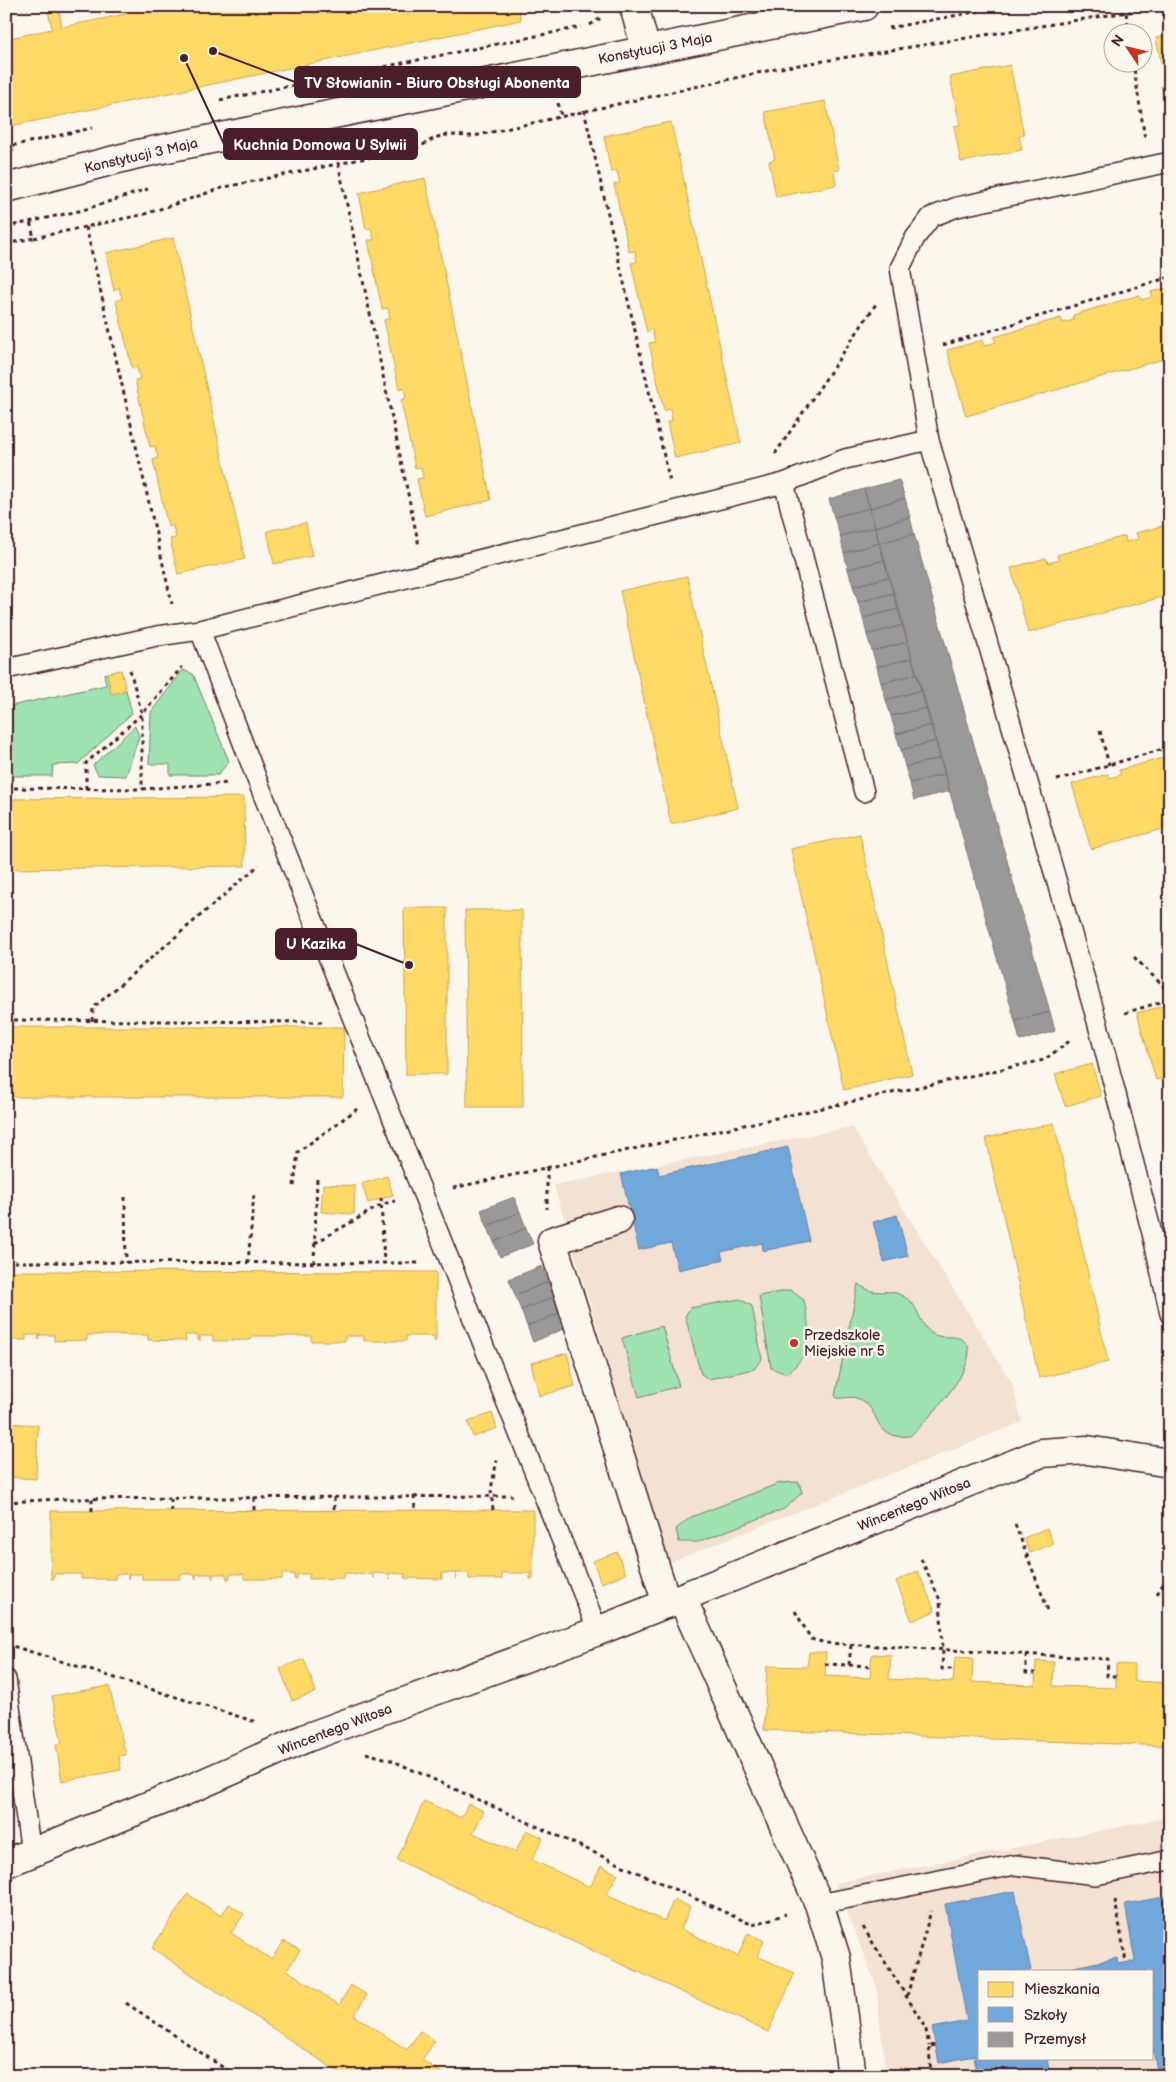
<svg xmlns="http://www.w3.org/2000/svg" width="1176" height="2082" viewBox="0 0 1176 2082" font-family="'Balsamiq Sans',sans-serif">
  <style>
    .built { fill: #f3e1d1; fill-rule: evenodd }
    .green { fill: #9ee3af; stroke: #74816d }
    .homes { fill: #ffd966; stroke: #c9a154 }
    .schools { fill: #6fa8dc; stroke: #647fa7 }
    .industry { fill: #999; stroke: #817478 }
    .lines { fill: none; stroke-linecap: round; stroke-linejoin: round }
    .service-casing { stroke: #4a1f2b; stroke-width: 22 }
    .minor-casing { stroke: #4a1f2b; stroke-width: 31 }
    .tertiary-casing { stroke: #4a1f2b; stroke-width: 31 }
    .path { stroke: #4a1f2b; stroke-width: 3; stroke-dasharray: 4 4; stroke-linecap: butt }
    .service { stroke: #fbf7ec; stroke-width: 19 }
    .minor { stroke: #fbf7ec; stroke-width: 28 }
    .tertiary { stroke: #fbf7ec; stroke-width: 28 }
    .poi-dot { fill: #c8321e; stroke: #fbf7ec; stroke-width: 2 }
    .labels { text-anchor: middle; stroke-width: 5; stroke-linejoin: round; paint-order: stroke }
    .street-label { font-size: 14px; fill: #4a1f2b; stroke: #fbf7ec }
    .poi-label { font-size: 14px; fill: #4a1f2b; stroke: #fbf7ec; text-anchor: start }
    .leader { fill: none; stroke: #4a1f2b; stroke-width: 2 }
    .callout-dot { fill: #4a1f2b; stroke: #fbf7ec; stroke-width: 2 }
    .callout { fill: #4a1f2b; stroke: #4a1f2b; stroke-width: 2 }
    .callout-label { font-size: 15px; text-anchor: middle; font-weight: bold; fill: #fff }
  </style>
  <rect width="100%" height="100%" fill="#fbf7ec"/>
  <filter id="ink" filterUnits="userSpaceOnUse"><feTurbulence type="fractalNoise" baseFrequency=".02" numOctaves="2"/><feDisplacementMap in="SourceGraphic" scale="10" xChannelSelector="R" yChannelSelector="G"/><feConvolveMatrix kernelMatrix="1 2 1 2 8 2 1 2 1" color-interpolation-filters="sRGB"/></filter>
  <g filter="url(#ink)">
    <path class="built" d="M852,1127l160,256 10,39 -354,141 -114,-378z
      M1170,1817v259h-284l-10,-91 -41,-102zM980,1971h172v87h-172z"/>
    <path class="green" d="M183,670l10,4 36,87 -11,14h-48v-11h-21l2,-52z
      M107,673l4,20 15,-3 6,23 -54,51 -25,1 -1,11h-46v-69l100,-22 -2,-11z
      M135,726l4,10 -13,40 -28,-1 -5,-10z
      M858,1284c19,14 26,3 43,11 20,10 16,27 30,38 11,8 27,-1 35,10 16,20 -40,79 -56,93 -41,5 -26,-29 -54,-38 -6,-2 -12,1 -19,0l-2,-2z
      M790,1290l14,10c6,35 11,49 -17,74l-16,-6 -12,-72z
      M740,1299l12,7 10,53 -8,10 -45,10 -8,-5 -16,-58 5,-8z
      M662,1326l17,60 -40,11 -17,-59z
      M799,1482l3,11 -18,16 -86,33h-19l-3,-13 15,-12 89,-34z"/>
    <path class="homes" d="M47,6h11l4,21 64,-13 -1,-7 3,-1h390l3,14 -515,107v-88l46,-10z
      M1170,35v87h-2l-7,-36 5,-1 -10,-47z
      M1010,65l14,70 -5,1 3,14 -61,12 -7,-36 6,-1 -10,-48z
      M825,101l14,69 -5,1 2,14 -60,12 -7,-36 6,-2 -10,-47z
      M671,122l70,321 -66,15 -8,-36 5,-1 -2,-12 -6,2 -15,-68 6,-1 -3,-12 -5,2 -16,-69 6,-1 -2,-11 -6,1 -15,-68 6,-1 -3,-12 -6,1 -7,-36z
      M425,178l66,322 -66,16 -8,-37 6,-1 -2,-11 -6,1 -14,-68 5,-2 -2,-11 -5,2 -15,-69 6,-1 -2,-11 -6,1 -14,-69h6l-3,-12 -5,1 -7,-36z
      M173,238l72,321 -67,15 -8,-35 6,-1 -3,-13 -5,2 -15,-67 5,-2 -3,-12 -5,1 -15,-67 5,-1 -3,-12 -5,1 -16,-67 6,-2 -3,-12 -5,4 -8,-38z
      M1170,287v70l-204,59 -19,-66 36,-10 1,6 12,-4 -2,-5 67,-19 2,5 11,-3 -1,-5 66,-20 2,5 11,-3 -1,-5z
      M306,523l6,33 -38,8 -7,-33z
      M1170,524v71l-142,38 -17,-65 35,-10 2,5 11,-3 -2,-5 68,-19 1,6 12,-3 -2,-6z
      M687,576l51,232 -67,16 -51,-233z
      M121,670l5,20 -15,4 -4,-21z
      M1170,756v71l-79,22 -19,-65 36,-10 1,4 12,-3 -2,-5z
      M244,797l1,69 -239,3v-70z
      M860,834l52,240 -68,16 -53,-241z
      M404,908h43v166h-41z
      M465,910h57l1,197h-56z
      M1170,1004v72l-14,4 -19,-67z
      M6,1027h338l-1,70h-337z
      M1092,1064l9,32 -36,10 -10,-32z
      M1054,1123l54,239 -69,16 -53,-240z
      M387,1176l6,19 -25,8 -6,-19z
      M323,1184l32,2 -1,28 -33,-2z
      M6,1271l430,1v69h-2v-5h-28v5h-42v-5h-19v5h-34v-5h-60l-1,4 -37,1v-5h-13v5l-2,-1v-5h-13l1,6 -38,-1v-5h-61v5l-33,1v-6h-14l-1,5v-5h-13v5h-20z
      M567,1353l8,33 -36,10 -8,-33z
      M492,1413l5,15 -24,9 -5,-15z
      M6,1423l32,2 -2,54 -30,-2z
      M533,1510v68l-3,1v-6h-28v6h-33v-6h-13v6l-1,-6h-13v6l-38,-1 1,-4 -16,-1 1,6 -1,-5 -16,-1v5l-1,-4 -28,-1v5l-35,1 1,-5h-13v5h-3v-5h-12v5h-38v-5h-14l-1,5h-2l-1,-5h-13v5l-2,-5h-15v5l-2,-5h-14v5h-38v-5h-13l-1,5v-5h-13v5h-34v-5h-27v5h-3v-68z
      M1047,1528l6,16 -23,9 -6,-15z
      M617,1552l9,22 -25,9 -8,-22z
      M918,1571l17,40 -23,10 -16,-40z
      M809,1652h17l-1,24 45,2 2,-24 19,1 -2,24 64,3 2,-25 18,1 -1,24 63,3 1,-24 18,1 -1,24 63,2v-24l18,1v16l36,2v63l-406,-16 3,-64 40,1z
      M304,1659l12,33 -24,9 -12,-33z
      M109,1686l17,69 -7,1 2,14 -59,11 -6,-37 6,-1 -10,-47z
      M424,1801l37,17 7,-14 16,7 -11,22 42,19 12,-22 16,8 -11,22 58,27 11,-21 17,8 -12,21 58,26 10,-22 16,8 -9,22 57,27 10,-23 16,8 -7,15 38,17 -27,59 -371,-172z
      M188,1894l33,22 8,-12 15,10 -13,19 40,26 13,-18 16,9 -13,20 52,35 12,-20 16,10 -13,20 53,35 13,-19 15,10 -13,19 24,16h-102l-192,-128z"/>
    <path class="schools" d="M788,1147l21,94 -46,10 -1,-8 -41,9 2,8 -45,10 -7,-27 -32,7 -18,-76 36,-8 2,9z
      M897,1215l11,41 -24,6 -11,-40z
      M1015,1891l16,80h-51v87h67l3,18h-73l-3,-20 -35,7 -7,-35 35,-7 -22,-117z
      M1170,1896v180h-12l-6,-32v-73h-97l62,-13 1,6 17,-3 -10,-57z"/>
    <path class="industry" d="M899,480l6,18 -35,10 -6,-19z
      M864,489l6,19 -36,9 -5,-18z
      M905,498l5,19 -35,10 -5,-19z
      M870,508l5,19 -35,9 -6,-19z
      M910,517l4,17 -35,9 -4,-16z
      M875,527l4,16 -35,10 -4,-17z
      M914,534l136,478 -35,9 -136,-478z
      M879,543l6,17 -37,9 -4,-16z
      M885,560l4,17 -36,9 -5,-17z
      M889,577l5,16 -36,9 -5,-16z
      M894,593l5,16 -36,9 -5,-16z
      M899,609l4,16 -36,10 -4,-17z
      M903,625l5,17 -36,9 -5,-16z
      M908,642l4,16 -35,9 -5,-16z
      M912,658l5,16 -36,9 -4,-16z
      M917,674l5,16 -36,10 -5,-17z
      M922,690l5,18 -36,8 -5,-16z
      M927,708l5,17 -36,9 -5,-18z
      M932,725l4,16 -35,9 -5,-16z
      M936,741l5,17 -36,9 -4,-17z
      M941,758l4,16 -35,9 -5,-16z
      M945,774l5,17 -36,9 -4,-17z
      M1050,1012l5,19 -35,10 -5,-20z
      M514,1197l6,15 -33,14 -6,-16z
      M520,1212l6,16 -32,14 -7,-16z
      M526,1228l7,16 -33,13 -6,-15z
      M542,1266l6,16 -33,13 -6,-16z
      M548,1282l6,15 -33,13 -6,-15z
      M554,1297l6,16 -33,13 -6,-16z
      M560,1313l6,15 -33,14 -6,-16z"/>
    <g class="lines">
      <defs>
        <path id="service" d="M929,440l-29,-172 15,-30 16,-21 26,-10 213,-45
          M784,483l80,309
          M200,630l56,147 342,854
          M6,669l151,-33 43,-6 584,-147 61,-24 84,-19 168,581 56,216 17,77
          M6,1679l25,174
          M819,1904l196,-39 81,10 74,-15"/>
        <path id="minor" d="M634,6l12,44
          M618,1220l-66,21 115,363
          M682,1598l137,306 17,54 16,118
          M6,1863l177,-71 123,-54 292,-107 443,-178 46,-3 83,13"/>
        <path id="tertiary" d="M6,188l132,-34 726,-148"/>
      </defs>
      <use href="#service" class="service-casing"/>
      <use href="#minor" class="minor-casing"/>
      <use href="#tertiary" class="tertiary-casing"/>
      <path class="path" d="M1126,13l3,19
        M590,25l11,-7
        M889,28l117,-22
        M1133,62l12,77
        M220,100l361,-73
        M558,103l3,12
        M584,110l86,372
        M335,148l84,398
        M13,152l-2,-6 81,-18
        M6,227l77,-17 65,-21
        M86,227l86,377
        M34,238l111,-24 80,-27 195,-40c25,-17 27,-11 54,-11l306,-68 385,-62
        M6,244l28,-6 -4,-17
        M943,345l227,-68
        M775,454l101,-150
        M130,670l12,44v75
        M1100,731l9,34
        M1057,780l113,-33
        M6,788l136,1 87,-6
        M86,789v-26l56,-49 40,-47
        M1134,957l36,36
        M1125,1013l45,-14
        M6,1020l316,2
        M92,1021l1,-13 166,-143
        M547,1167v42
        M294,1186l4,-34 59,-43
        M453,1188l591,-128 27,-20
        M125,1197l1,66
        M381,1198l3,66
        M315,1243l68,-39 12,-3
        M6,1262l412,1
        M248,1263l6,-69
        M314,1263l3,-85
        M414,1496l1,14
        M334,1497v13
        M254,1498v13
        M92,1499v12
        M6,1502l55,-3 452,-3
        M493,1510l-2,-21 6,-29
        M171,1511v-13
        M1015,1524l34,89
        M921,1559l19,41 3,50 -1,19h12
        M1157,1594l13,-21
        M795,1611l16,28 15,4 282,16 -1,17h9
        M6,1644l250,78
        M1026,1655v18h9
        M825,1664l47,2
        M849,1665l2,-20
        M366,1753l25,7 362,165 33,-11
        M1115,1900l11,62
        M863,1927l55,88 8,15 3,16
        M907,1996l24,-85
        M126,2003l110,73
        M931,2076l-2,-30 7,-1"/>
      <use href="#service" class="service"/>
      <use href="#minor" class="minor"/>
      <use href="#tertiary" class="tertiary"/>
    </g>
  </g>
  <circle class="poi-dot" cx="794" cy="1343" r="5"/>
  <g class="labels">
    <g class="street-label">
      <text transform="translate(655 48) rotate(-11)" y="5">Konstytucji 3 Maja</text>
      <text transform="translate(141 155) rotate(-13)" y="5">Konstytucji 3 Maja</text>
      <text transform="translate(914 1504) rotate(-22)" y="5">Wincentego Witosa</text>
      <text transform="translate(335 1729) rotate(-21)" y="5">Wincentego Witosa</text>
    </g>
    <g class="poi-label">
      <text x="804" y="1340">Przedszkole<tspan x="804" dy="16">Miejskie nr 5</tspan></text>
    </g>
  </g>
  <path class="leader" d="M213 51L295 82M184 58L224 144M409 965L356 944"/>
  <g class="callout-dot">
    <circle cx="213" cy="51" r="5"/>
    <circle cx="184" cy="58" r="5"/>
    <circle cx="409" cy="965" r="5"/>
  </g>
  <g class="callout">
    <rect x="295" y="67" width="285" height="30" rx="5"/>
    <rect x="224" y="129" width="193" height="30" rx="5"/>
    <rect x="276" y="929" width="80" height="30" rx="5"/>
  </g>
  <g class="callout-label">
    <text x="437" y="88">TV Słowianin - Biuro Obsługi Abonenta</text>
    <text x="320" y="150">Kuchnia Domowa U Sylwii</text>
    <text x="316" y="949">U Kazika</text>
  </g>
  <rect width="1176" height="2082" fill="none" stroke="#fbf7ec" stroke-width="25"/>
  <rect x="12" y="12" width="1151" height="2057" fill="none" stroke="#4a1f2b" stroke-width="2" filter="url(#ink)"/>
  <rect x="978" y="1970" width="175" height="90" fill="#fbf7ec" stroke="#b4a19f"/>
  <rect x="988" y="1982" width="25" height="15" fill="#ffd966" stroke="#b4a19f"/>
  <text x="1024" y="1994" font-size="15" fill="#4a1f2b">Mieszkania</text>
  <rect x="988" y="2007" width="25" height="15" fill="#6fa8dc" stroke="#b4a19f"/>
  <text x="1024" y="2020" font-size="15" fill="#4a1f2b">Szkoły</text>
  <rect x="988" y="2032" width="25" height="15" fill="#999999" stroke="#b4a19f"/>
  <text x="1024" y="2044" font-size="15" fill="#4a1f2b">Przemysł</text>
  <g transform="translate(1128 48) rotate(305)"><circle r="24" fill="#fbf7ec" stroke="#b4a19f"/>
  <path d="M0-4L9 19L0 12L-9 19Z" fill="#c8321e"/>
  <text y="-8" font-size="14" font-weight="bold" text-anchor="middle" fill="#4a1f2b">N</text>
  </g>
</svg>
